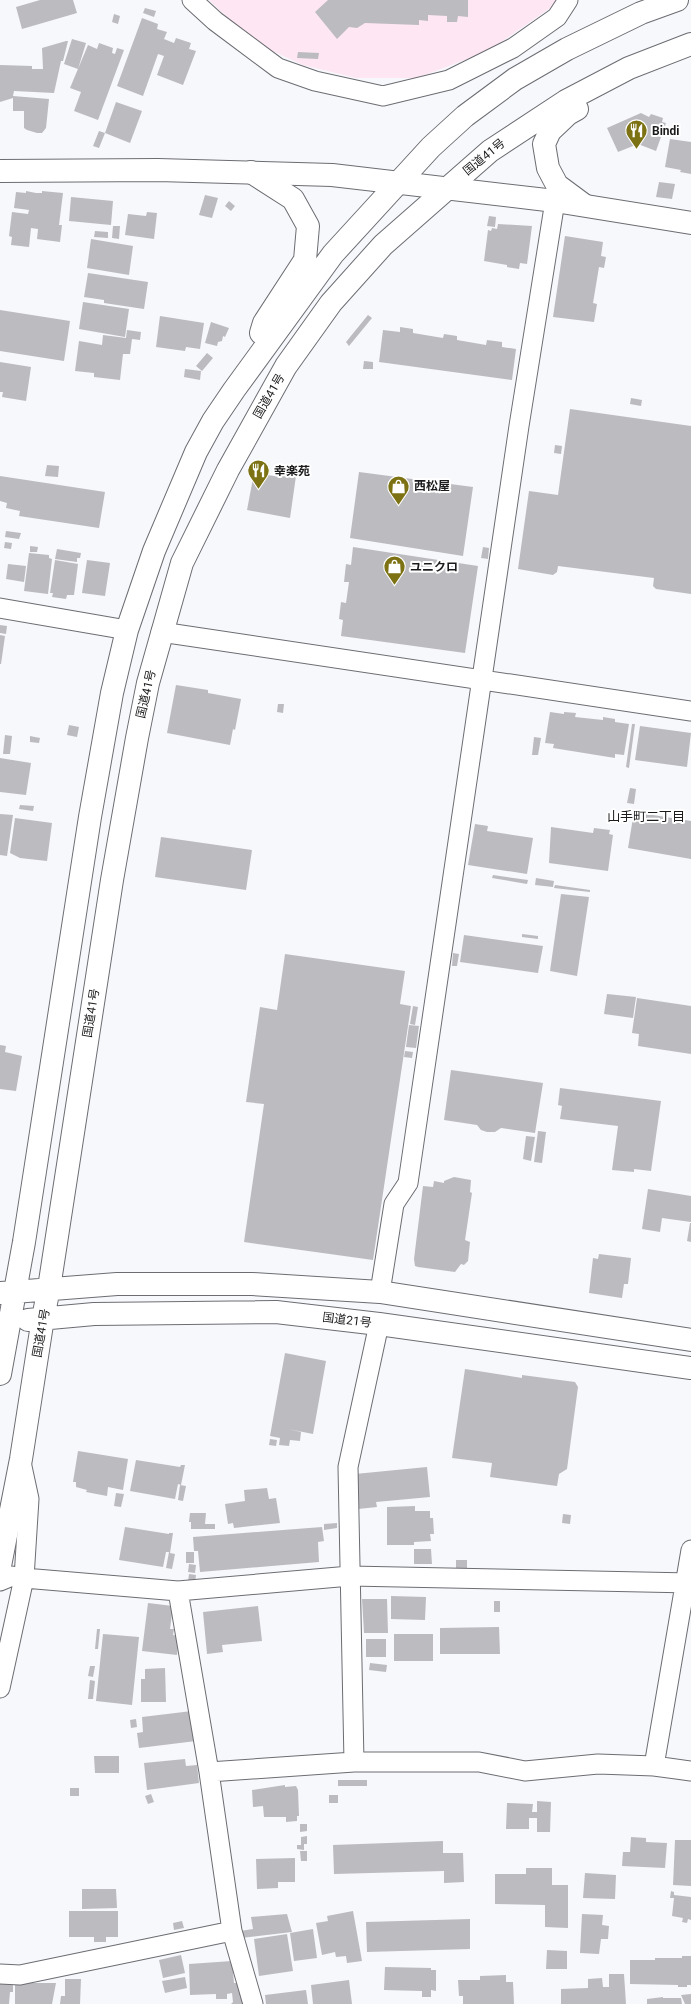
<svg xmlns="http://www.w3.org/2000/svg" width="691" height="2004" viewBox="0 0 691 2004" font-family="Roboto,'Noto Sans JP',sans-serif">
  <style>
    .medical { fill: #fee6f2 }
    .building { fill: #bcbbc0 }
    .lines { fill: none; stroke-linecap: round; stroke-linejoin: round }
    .minor-casing { stroke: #6c6d72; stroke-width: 21 }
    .tertiary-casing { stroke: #6c6d72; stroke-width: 24 }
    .trunk-casing { stroke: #6c6d72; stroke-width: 24 }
    .minor { stroke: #fff; stroke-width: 19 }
    .tertiary { stroke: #fff; stroke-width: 22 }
    .trunk { stroke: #fff; stroke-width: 22 }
    .labels { text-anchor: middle; stroke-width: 4; stroke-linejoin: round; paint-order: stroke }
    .poi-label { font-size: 12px; font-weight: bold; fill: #1b1b1d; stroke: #fff; text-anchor: start }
    .street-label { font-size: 12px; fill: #1b1b1d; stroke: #fff }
    .neighbourhood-label { font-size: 13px; fill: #1b1b1d; stroke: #fff }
  </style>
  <rect width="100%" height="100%" fill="#f6f8fc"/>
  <path class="medical" d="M209,0h346l1,4 -68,47 -71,27h-61l-53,-13 -50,-23z"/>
  <path class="building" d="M40,0h33l4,13 -55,16 -6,-22z
    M328,0h140v17l-10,-1 -1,6h-10v-6l-19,-1v6l-9,-1v5l-54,-2 -8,5 -8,-1 -12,12 -22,-27z
    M145,8l11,3 -2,6 -11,-4z
    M114,14l6,2 -2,8 -6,-2z
    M142,18l16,6 -1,5 10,3 -3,7 10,4 2,-5 15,5 -2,6 7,2 -13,34 -26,-10 7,-19 -6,-2 -15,42 -26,-10z
    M72,39l14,4 -8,26 -14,-5z
    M66,41h2l-5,20h-2l-7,32 -40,-2 -1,5 36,3 -3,29 -4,5h-5l-10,-3 -3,-2v-17h-11v-13l-13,4v-37l32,1v3h11l-1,-21z
    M99,43l14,5 -1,5 3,1 2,-6 7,2 -26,70 -24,-9 7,-19 -11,-4 18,-43 9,4z
    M298,52l21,1 -1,6 -21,-1z
    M116,102l26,9 -12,32 -25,-10z
    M641,113l8,4 2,-3 12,4 -1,4 4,1 -10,28 -18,-7 -20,8 -11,-24z
    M99,131l6,2 -6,15 -6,-2z
    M670,139l21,3v32l-11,-2 1,-2 -16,-3z
    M659,182l16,2 -3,15 -16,-2z
    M26,191l10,2h6v-2l21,2 -4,32h3l-2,17 -23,-3 1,-10 -7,-1 -2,19 -18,-2 1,-8 -3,-1 3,-24 16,2 1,-4 -15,-2 2,-16 10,1z
    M205,195l13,3 -6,20 -13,-3z
    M71,197l42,4 -2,24 -42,-4z
    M229,201l6,5 -4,5 -6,-5z
    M147,212l10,1 -3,26 -29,-4 3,-21 18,2z
    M489,216l7,1 -1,10 -8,-1z
    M498,224l34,2 -5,38 -7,-1 -1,6 -12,-2v-2l-23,-4 4,-31 3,1 1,-3 5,1z
    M113,226h7l-1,13 -7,-1z
    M95,231l13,1v6l-14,-1z
    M565,236l38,6 -2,14 5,1 -2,11 -5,-1 -6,36 4,1 -3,18 -41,-5z
    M91,239l42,7 -4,29 -42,-7z
    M88,273l60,9 -4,27 -40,-6v-3l-20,-3z
    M83,302l46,7 -4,28 -46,-8z
    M0,310l70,11 -6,40 -64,-10z
    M368,315l4,3 -23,28 -3,-4z
    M160,316l44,7 -4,26 -14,-2 -1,4 -29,-4z
    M211,322l18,6 -4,9 -2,-1 -1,5 -4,1 -1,4 -12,-3z
    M400,327l13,2v4l30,5 1,-4 13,2v4l29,5 1,-5 15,2v5l14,2 -4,31 -133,-18 4,-32 17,2z
    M127,330l14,2 -1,8 -8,-1 -2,15h-7l-3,26 -26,-3v-4l-19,-2 4,-30 23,4 1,-10 23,3z
    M207,353l6,5 -11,13 -6,-5z
    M364,361l9,1v7h-10z
    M0,362l31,5 -5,34 -24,-4 1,-5h-3z
    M185,369l16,2 -1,9 -16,-3z
    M631,398l11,2 -1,6 -11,-2z
    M570,409l121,17v168l-35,-5 -3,-3 1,-8 -96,-12 -1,6 -4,3 -35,-6 11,-78 29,4z
    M555,445l7,1 -1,8 -7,-1z
    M47,465l12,1 -1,11 -13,-1z
    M359,472l114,15 -10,69 -113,-18z
    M254,473l27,4 1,-4 14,3 -6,42 -43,-8z
    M0,476l105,16 -6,36 -80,-12 1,-5 -14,-3 1,-5 -7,-2z
    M6,531l15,2 -2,6 -14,-2z
    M5,542l7,1 -1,6 -7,-1z
    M30,546l8,1 -1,5h-7z
    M353,547l125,19 -13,87 -124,-17 2,-16 -4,-1 2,-17 5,1 3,-21h-5l2,-18 5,1z
    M483,547l6,1 -1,11 -7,-1z
    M57,549l24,4 -1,5h-3v4l-22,-3z
    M29,553l20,2v3l3,1 -4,35 -24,-3z
    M55,560l23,4 -4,31h-7l-1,4 -14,-2 1,-4h-3z
    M87,560l23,3 -5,33 -23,-3z
    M8,564l18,2 -2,16 -18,-3z
    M0,625l7,1 -1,8 -6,-1z
    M0,635l5,1 -4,28h-1z
    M176,685l32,5v3l33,6 -6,31 -2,-1 -3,16 -63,-12z
    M278,704h6l-1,9 -6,-1z
    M550,712l14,2v-2l12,1 -1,4 28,3v-3l12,2v3l14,2 -5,31 -9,-1v4l-62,-10 1,-4 -9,-1z
    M632,724h3l-6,44 -3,-1z
    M69,725l10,2 -2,10 -10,-2z
    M640,726l51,7 -4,34 -52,-7z
    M5,735l7,1 -2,18h-7z
    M30,736l10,2 -1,5 -9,-1z
    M534,737l7,1 -3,17h-6z
    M0,758l31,5 -5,32 -26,-3z
    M630,788l6,1 -2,15 -7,-1z
    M20,805l14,1 -1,5 -14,-2z
    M634,812l57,9v38l-63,-11z
    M0,814l13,1 -6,41 -7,-1z
    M15,818l37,5 -5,38 -27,-3 -10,-5z
    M475,824l13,2 -1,5 46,7 -6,36 -59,-9z
    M551,827l42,6 1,-5 16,2 -1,4 4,1 -5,36 -59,-8z
    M161,837l91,13 -6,40 -91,-13z
    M493,875l35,5 -1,4 -35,-6z
    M536,878l18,3 -1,6 -18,-2z
    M555,885l35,5v2l-36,-4z
    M561,894l28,3 -12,79 -27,-5z
    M522,934l16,2v3l-16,-2z
    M464,935l79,11 -5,27 -78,-11z
    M453,953l6,1 -2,12h-5z
    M285,954l120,17 -5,33 11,2 -38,254 -129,-18 20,-138 -18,-2 14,-95 17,3z
    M607,994l29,3 -3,21 -29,-4z
    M637,998l54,8v48l-53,-8 1,-12 -7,-1z
    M413,1006l5,1 -3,18 -5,-1z
    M409,1025l10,1 -3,22 -10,-1z
    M0,1045l6,1 -1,6 17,4 -6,35 -16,-2z
    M405,1051l8,1 -1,6 -8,-1z
    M451,1070l92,13 -8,50 -34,-5 -6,4h-8l-6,-2 -4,-5 -33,-5z
    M560,1088l101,13 -10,70 -17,-2v3l-22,-2 6,-44 -58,-7 2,-13 -4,-1z
    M538,1131l8,1 -4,31 -8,-1z
    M526,1136l9,1 -4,24 -8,-2z
    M454,1177l17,3 -1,12 2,1 -7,47 5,2 -2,19 -4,4 -3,-1 -6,8 -37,-5 -3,-1 -1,-7 9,-73 10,1 1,-6 10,2v-2z
    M648,1189l43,7v26l-29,-4 -2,14 -18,-3z
    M690,1223h1v19l-4,-1z
    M599,1254l32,4 -3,26h-4l-2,14 -33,-5 4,-35 5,1z
    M285,1353l41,8 -13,73 -25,-5 13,3 -1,9 -10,-1 -1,6 -10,-1 1,-7 -10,-2z
    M465,1369l57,9v-3l53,7 3,5 -11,82 -8,5 -2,12 -67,-9 2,-14 -40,-5z
    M270,1439l7,1 -1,6 -7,-1z
    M78,1451l50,8 -5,31 -15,-3 -1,9 -21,-4 1,-2 -11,-3v-5h-3z
    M136,1460l44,7 1,-2h4l-4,20 -3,-1 -3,15 -45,-8z
    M427,1467l3,30 -54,5 1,5 -19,2 -3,-35z
    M180,1485l6,1 -3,15 -5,-1z
    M267,1488l2,11 7,-1 4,25 -46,5 -1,-5 -5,1 -3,-20 20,-3 -1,-11z
    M116,1493l8,1 -3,13 -7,-1z
    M415,1506v5h15v7h3l1,16h-4l1,7 -17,1v3h-27v-38z
    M190,1513h16l-1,11h10v5h-24v-7h-2z
    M563,1514l8,1 -1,9 -8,-1z
    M337,1523v5l-13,2v-6z
    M125,1527l44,7v-1h4l-3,20 5,1 -3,15 -6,-1 3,-16h-3l-3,15 -44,-7z
    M322,1527l2,14 -6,1 1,20 -119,10 -2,-21h-4l-1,-14z
    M414,1549h17l1,15h-18z
    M186,1552h8v11h-8z
    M456,1560h11v8h-11z
    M189,1564l7,1 -1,8 -7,-1z
    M189,1574l7,1 -1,8 -7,-1z
    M391,1596l35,1 -1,23 -34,-1z
    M362,1599h25l1,34h-24z
    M494,1601h6v11h-6z
    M148,1603l25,3 -3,23h4l-1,6 6,1 -2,19 -35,-4z
    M258,1606l4,35 -40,4 1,7 -16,2 -4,-42z
    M499,1627l1,27h-60v-26z
    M97,1629h3l-2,20h-3z
    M103,1634l36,3 -7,68 -36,-4z
    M394,1634h39v27h-39z
    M366,1639h20v18h-20z
    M370,1663l17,2 -1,7 -17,-2z
    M90,1666h5l-2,11 -5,-1z
    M165,1668l1,34h-25v-23h4v-10z
    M90,1680l5,1 -2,18h-5z
    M192,1711l4,30 -57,7 -2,-15 6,-1 -1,-15z
    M136,1719l1,8 -6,1 -1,-8z
    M94,1756h25v17h-24z
    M185,1759l1,7 11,-1 2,18 -52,7 -3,-27z
    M338,1780h29v6h-29z
    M285,1785v2l11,-1 2,4 1,26h-2v5l-11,1v-5h-22l-1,-11 -10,1 -1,-17z
    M70,1788h9v8h-9z
    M151,1794l3,8 -6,2 -3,-8z
    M329,1795h9v8h-9z
    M537,1801l14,1 -1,30h-13v-14h-8v11h-23l1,-26 26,1 -1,8h5z
    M300,1824h7v7l-7,1z
    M307,1836v8h-3v6l-7,-1v-4h4v-8z
    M631,1837l15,1v4l21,1 -2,25 -43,-2 1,-14h7z
    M675,1840h16v46l-18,-1z
    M443,1841v12h20l1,29 -20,1v-12l-110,3 -1,-29z
    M300,1851h7v10h-6z
    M295,1858v24h-17v6l-21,1 -1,-30z
    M526,1868h26v17h16v43l-23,-1v-22l-50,-1v-30h31z
    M585,1873l31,2 -1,24 -32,-1z
    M82,1889h34l1,19 -35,1z
    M671,1891l3,1v3l17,2v23l-3,-1 -1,4 -5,-1 1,-4 -11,-2 2,-18h-4z
    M69,1911h49v26h-12v5h-12v-5h-25z
    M353,1911l9,50 -15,2 -1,-7 -10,1 -1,-5 -13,3 -6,-32 12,-2 -1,-5z
    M287,1914l5,18 -51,6 -1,-7 13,-2 -2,-12z
    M582,1914l21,1 -1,10 7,1 -1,13h-7l-2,15 -19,-1z
    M470,1919v30l-103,3 -1,-30z
    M182,1921l2,7 -10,2 -1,-7z
    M313,1929l4,29 -23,3 -4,-28z
    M287,1934l6,37 -34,5 -5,-37z
    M547,1950l20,1v18h-21z
    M181,1955l4,18 -22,5 -4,-18z
    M682,1956h9v29h-4v2h-9v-2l-48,-1v-24h25v-2h27z
    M232,1961l2,22h9l5,21h-17l2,-2 -1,-9 -5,1v5h-11v-5l-26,1 -1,-31z
    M385,1967l46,1v2h5v21l-5,-1v7h-9v-6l-38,-1z
    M609,1974h15l2,30h-65v-15l27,-1v-9l14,-1 1,9h6z
    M506,1975v7h7l1,22h-51v-8h-4l-1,-16h22v-4z
    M185,1977l2,11 -22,5 -3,-12z
    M65,1979h16l-1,25h-20l1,-8h4z
    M349,1980l3,24h-39l-2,-19z
    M0,1981h13v11h-3l-1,12h-9z
    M15,1983h41l-4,21h-37z
    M306,1990l2,14h-42l-1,-9z
    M691,1994v10h-6l-4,-9z
    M663,1997v1h18l1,6h-35v-5z"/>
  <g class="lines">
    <defs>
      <path id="minor" d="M192,0l23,21 63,47 37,13 68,15 66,-16 64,-32 44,-31 11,-17
        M0,608l127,22
        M161,632l530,79
        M380,1292l14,-88 14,-21 111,-757 36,-225
        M0,1581l12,-5 12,2 5,-79 -8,-37
        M178,1591l31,181 23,159 21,73
        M0,1688l24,-110 154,13 172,-15 341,7
        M354,1762l-6,-295 31,-143
        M654,1766l37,-216
        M209,1772l145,-10h125l46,9 73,-7 56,2 37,5
        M0,1974l20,1 212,-44"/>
      <path id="tertiary" d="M0,171l158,-1 174,5 223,26 136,22"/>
      <path id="trunk" d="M577,109l-9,5 -18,17 -6,13 4,24 9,17 27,20
        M251,172l42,27 15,27 -3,34 -41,63 -3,10
        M1,1293l116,-9h135l128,8 311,48
        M28,1320l66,-6 182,-2 103,12 312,44
        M0,1374l24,-132 66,-425 22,-124 15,-63 27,-79 42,-99 17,-31 21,-31 99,-136 98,-107 34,-31 50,-37 52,-30 74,-36 36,-13
        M0,1566l21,-107 22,-141 6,-30 63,-408 25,-142 11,-55 34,-120 46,-93 58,-104 45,-63 52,-58 107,-94 76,-50 63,-33 62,-24"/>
    </defs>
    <use href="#minor" class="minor-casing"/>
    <use href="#tertiary" class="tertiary-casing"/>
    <use href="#trunk" class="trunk-casing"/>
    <use href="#minor" class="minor"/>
    <use href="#tertiary" class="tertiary"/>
    <use href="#trunk" class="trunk"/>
  </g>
  <defs>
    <symbol id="restaurant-pin" viewBox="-11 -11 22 30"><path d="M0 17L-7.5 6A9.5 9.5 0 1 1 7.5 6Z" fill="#7c7213" stroke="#fff"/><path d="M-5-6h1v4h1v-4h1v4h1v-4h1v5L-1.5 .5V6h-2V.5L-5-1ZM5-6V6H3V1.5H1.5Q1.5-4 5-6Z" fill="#fff"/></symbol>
    <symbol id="shop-pin" viewBox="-11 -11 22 30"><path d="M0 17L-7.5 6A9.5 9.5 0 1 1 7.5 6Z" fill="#7c7213" stroke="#fff"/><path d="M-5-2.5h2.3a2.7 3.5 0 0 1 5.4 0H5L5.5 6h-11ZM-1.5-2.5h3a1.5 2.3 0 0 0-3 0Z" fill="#fff"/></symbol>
  </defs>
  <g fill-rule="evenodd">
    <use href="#restaurant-pin" x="624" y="118" width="25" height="34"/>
    <use href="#restaurant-pin" x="246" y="458" width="25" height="34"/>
    <use href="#shop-pin" x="386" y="474" width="25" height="34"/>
    <use href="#shop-pin" x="382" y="554" width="25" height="34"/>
  </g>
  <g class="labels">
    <g class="poi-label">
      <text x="652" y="135">Bindi</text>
      <text x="274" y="475">幸楽苑</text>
      <text x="414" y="490">西松屋</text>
      <text x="410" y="571">ユニクロ</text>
    </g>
    <g class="street-label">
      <text transform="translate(484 157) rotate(-39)" y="4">国道41号</text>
      <text transform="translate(269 396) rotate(-60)" y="4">国道41号</text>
      <text transform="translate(146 694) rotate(-77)" y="4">国道41号</text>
      <text transform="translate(91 1013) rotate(-81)" y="4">国道41号</text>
      <text transform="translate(347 1320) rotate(7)" y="4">国道21号</text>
      <text transform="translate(41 1333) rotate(-80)" y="4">国道41号</text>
    </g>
    <g class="neighbourhood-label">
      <text x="646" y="821">山手町二丁目</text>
    </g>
  </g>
</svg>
